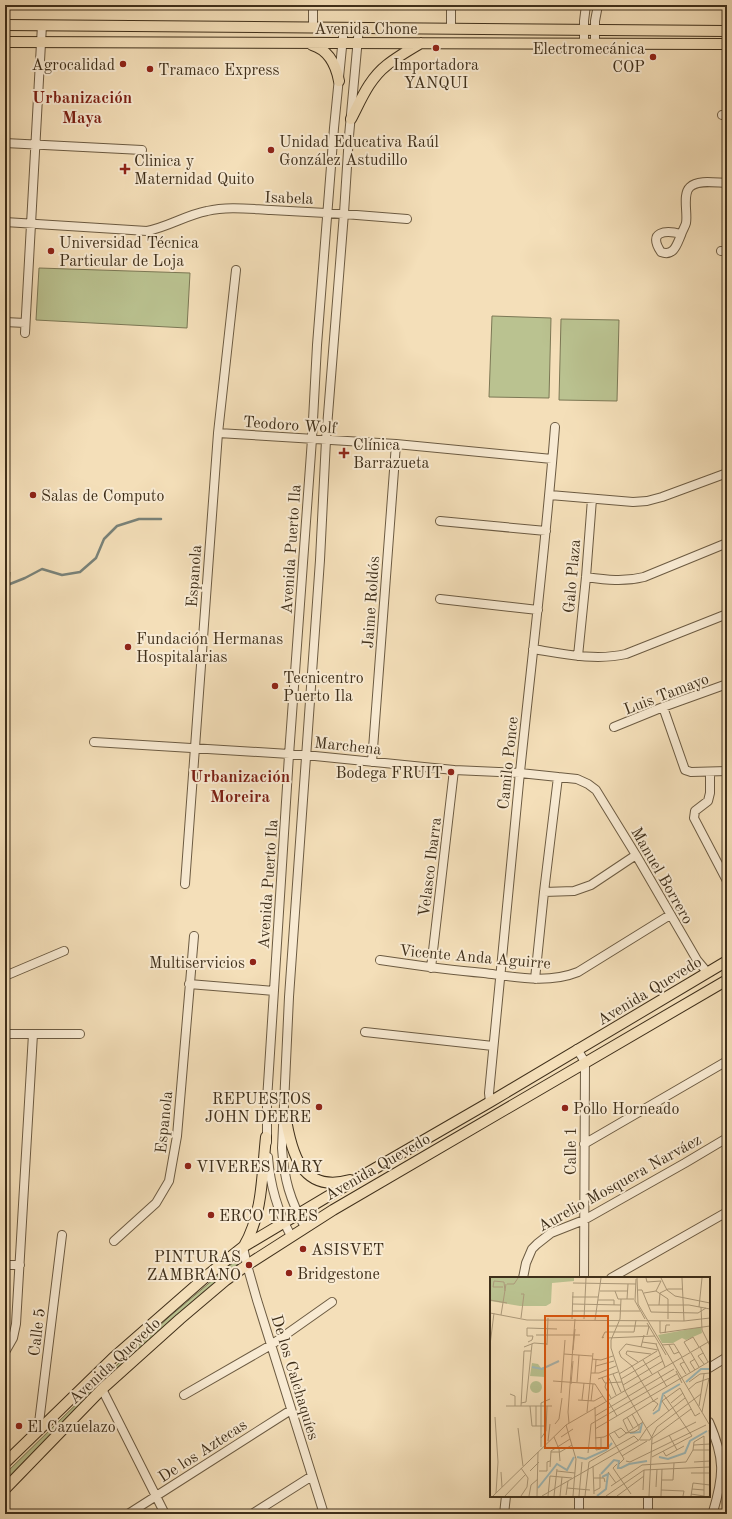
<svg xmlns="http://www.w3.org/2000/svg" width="732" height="1519" viewBox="0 0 732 1519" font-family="'Old Standard TT',serif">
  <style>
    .green { fill: #bac290; stroke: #7c7855 }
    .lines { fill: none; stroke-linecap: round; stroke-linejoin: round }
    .stream { stroke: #798279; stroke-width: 2.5 }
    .minor-casing { stroke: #6c5b42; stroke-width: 10 }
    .major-casing { stroke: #3f2f1a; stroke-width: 12 }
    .minor { stroke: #f8ead2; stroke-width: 8 }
    .major { stroke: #f4dfb9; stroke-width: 10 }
    .poi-dot { fill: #8f2418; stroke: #f8ead2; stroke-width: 1.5 }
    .labels { text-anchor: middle; stroke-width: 4; stroke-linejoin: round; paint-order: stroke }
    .street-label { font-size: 16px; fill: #3f2f1a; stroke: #f8ead2 }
    .poi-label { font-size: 16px; fill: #3f2f1a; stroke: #f8ead2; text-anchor: start }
    .neighbourhood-label { font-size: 17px; font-weight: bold; fill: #7a1f14; stroke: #f8ead2 }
    .inset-river { fill: none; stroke: #9fbab9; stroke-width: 2 }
    .inset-road { fill: none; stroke: #ac9979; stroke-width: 1 }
    .view { fill: #d7550d; fill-opacity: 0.15; stroke: #d7550d; stroke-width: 2 }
    .inset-edge { fill: none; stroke: #3f2f1a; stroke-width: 2 }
  </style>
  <rect width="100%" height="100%" fill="#f4dfb9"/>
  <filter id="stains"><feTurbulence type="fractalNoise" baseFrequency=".005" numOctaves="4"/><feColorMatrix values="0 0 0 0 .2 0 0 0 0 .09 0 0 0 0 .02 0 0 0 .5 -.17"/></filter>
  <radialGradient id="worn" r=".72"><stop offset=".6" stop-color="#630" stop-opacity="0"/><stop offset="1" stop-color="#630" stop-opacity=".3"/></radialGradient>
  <path class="green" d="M39,268l151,5 -3,55 -151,-8z
    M492,316l59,2 -2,80 -60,-1z
    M561,319l58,1 -2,81 -58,-1z
    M10,572l-5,84v-81z
    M234,1262l4,3 -66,55 -65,57 -102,104v-7l101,-99 63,-58z"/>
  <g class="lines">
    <path class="stream" d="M5,586l20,-8 17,-9 20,6 18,-3 16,-14 8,-19 13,-13 22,-7h22"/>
    <defs>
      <path id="minor" d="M451,5v23
        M313,27v-22
        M584,44v-23l2,-16
        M595,44v-23l3,-16
        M722,115h5
        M5,143l137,7
        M5,222l142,9c21,-4 39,-16 60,-20 21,-5 43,-2 64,-1 46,2 91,5 136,9
        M681,234c-15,-4 -34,-3 -20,18 13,5 16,-8 20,-17 1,-4 4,-8 5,-12 2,-10 -4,-29 4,-36 8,-8 27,-4 37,-4
        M721,251h6
        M5,322l20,1
        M25,333l17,-308
        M218,433l178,11 156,15
        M550,495l83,7 14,-1 15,-4 65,-24
        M440,521l106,10
        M586,577c21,3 38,5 58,0l83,-34
        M440,599l98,11
        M533,649c31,5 63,12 93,5l101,-40
        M578,656l8,-79 6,-78
        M663,707l22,63 6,2 36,-1
        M614,727l49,-20 64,-23
        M94,742l211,13 149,15 66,3 57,6 11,5 8,6 40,65 61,105 10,12
        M372,762l24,-318
        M710,772v21l-2,8 -13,10 -1,7 33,63
        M185,884l33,-451 18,-163
        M544,892l30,-1 17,-6 45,-30
        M380,960c34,5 69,10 104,13 31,4 64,11 94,-1l92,-57
        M431,968l23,-198
        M5,976l59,-25
        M535,979l9,-87 14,-115
        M189,984l85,7
        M365,1032l128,14
        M5,1034h75
        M577,1049l8,13 -1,216
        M490,1102l-1,-9c10,-107 20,-214 31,-321 12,-115 26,-229 35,-345
        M267,1142v-42l22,-345 23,-316 5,-94 17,-217 10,-101
        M584,1144l143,-83
        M268,1157c2,28 10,55 23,79
        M305,1227c-15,-27 -21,-48 -23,-79l7,-151 31,-437 6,-120 18,-227 5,-77 10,-109
        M114,1241l42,-38 13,-22 8,-45 17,-200
        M243,1247l4,18 10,35 67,214
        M5,1265h15
        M523,1278l3,-15 6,-14 5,-5 14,-11 33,-13 101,-57 42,-25
        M611,1278l116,-66
        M5,1352l8,-14 3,-14 17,-290
        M709,1368l18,-11
        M102,1389l63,125
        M184,1395l87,-50 61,-43
        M709,1422c16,37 15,53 4,90
        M38,1431l24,-196
        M128,1514l163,-104
        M252,1514l60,-38
        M504,1514l2,-18
        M579,1514v-18
        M648,1514v-18"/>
      <path id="major" d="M5,25l722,6
        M5,42l722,2
        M312,45c17,5 24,20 27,36
        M351,119c10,-19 18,-40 36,-54 10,-8 22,-15 34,-22
        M285,1114c6,38 16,80 65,66
        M244,1246c19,-32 18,-73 22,-109
        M5,1463l108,-105 96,-84 34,-27 119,-71 128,-74 237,-141
        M5,1489l97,-100 78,-70 46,-39 21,-15 86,-55 394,-230"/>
    </defs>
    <use href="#minor" class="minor-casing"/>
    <use href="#major" class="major-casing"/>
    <use href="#minor" class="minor"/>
    <use href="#major" class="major"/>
  </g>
  <g class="poi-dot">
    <circle cx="436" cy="48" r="4"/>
    <circle cx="653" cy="57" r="4"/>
    <circle cx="123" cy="64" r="4"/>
    <circle cx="150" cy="69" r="4"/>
    <circle cx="271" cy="150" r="4"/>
    <path d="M123 163h4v4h4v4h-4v4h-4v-4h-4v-4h4z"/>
    <circle cx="51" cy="251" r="4"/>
    <path d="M342 447h4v4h4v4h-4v4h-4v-4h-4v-4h4z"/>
    <circle cx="33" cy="495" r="4"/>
    <circle cx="128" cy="647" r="4"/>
    <circle cx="275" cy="686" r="4"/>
    <circle cx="451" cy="772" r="4"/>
    <circle cx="253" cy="962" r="4"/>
    <circle cx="319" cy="1107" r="4"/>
    <circle cx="565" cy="1108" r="4"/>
    <circle cx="188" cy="1166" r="4"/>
    <circle cx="211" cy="1215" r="4"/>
    <circle cx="303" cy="1249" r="4"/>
    <circle cx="249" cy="1265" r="4"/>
    <circle cx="289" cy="1273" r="4"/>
    <circle cx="19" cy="1426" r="4"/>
  </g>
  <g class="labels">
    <g class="street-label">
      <text x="366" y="34">Avenida Chone</text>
      <text transform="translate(289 197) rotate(2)" y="6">Isabela</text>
      <text transform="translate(290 424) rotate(4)" y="6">Teodoro Wolf</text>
      <text transform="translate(290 549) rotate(-86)" y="6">Avenida Puerto Ila</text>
      <text transform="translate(193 576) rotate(-86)" y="6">Espanola</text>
      <text transform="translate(571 576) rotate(-85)" y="6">Galo Plaza</text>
      <text transform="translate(370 602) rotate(-86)" y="6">Jaime Roldós</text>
      <text transform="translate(666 693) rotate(-21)" y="6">Luis Tamayo</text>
      <text transform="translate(348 745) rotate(6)" y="6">Marchena</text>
      <text transform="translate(507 763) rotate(-84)" y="6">Camilo Ponce</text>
      <text transform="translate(429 867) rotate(-83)" y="6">Velasco Ibarra</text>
      <text transform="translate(663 875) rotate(60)" y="6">Manuel Borrero</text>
      <text transform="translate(267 884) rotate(-86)" y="6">Avenida Puerto Ila</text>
      <text transform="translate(475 956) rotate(5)" y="6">Vicente Anda Aguirre</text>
      <text transform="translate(649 990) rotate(-31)" y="6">Avenida Quevedo</text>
      <text transform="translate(163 1122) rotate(-84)" y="6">Espanola</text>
      <text transform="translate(570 1151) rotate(-90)" y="6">Calle 1</text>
      <text transform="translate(377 1166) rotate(-30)" y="6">Avenida Quevedo</text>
      <text transform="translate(619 1182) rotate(-29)" y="6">Aurelio Mosquera Narváez</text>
      <text transform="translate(36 1332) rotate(-83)" y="6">Calle 5</text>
      <text transform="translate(114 1360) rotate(-43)" y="6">Avenida Quevedo</text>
      <text transform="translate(296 1377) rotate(73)" y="6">De los Calchaquíes</text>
      <text transform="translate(202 1450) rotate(-33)" y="6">De los Aztecas</text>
    </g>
    <g class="poi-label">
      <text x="645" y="54" text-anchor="end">Electromecánica<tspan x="645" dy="18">COP</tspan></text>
      <text x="115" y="70" text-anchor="end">Agrocalidad</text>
      <text x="436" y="70" text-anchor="middle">Importadora<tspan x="436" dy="18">YANQUI</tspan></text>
      <text x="158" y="75">Tramaco Express</text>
      <text x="279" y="147">Unidad Educativa Raúl<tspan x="279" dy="18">González Astudillo</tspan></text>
      <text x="134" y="166">Clinica y<tspan x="134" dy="18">Maternidad Quito</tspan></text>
      <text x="59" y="248">Universidad Técnica<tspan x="59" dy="18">Particular de Loja</tspan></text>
      <text x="353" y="450">Clínica<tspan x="353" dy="18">Barrazueta</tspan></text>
      <text x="41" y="501">Salas de Computo</text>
      <text x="136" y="644">Fundación Hermanas<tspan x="136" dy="18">Hospitalarias</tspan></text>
      <text x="283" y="683">Tecnicentro<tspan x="283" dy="18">Puerto Ila</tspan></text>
      <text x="443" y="778" text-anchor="end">Bodega FRUIT</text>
      <text x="245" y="968" text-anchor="end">Multiservicios</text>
      <text x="311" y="1104" text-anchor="end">REPUESTOS<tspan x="311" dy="18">JOHN DEERE</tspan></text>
      <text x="573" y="1114">Pollo Horneado</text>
      <text x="196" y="1172">VIVERES MARY</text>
      <text x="219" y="1221">ERCO TIRES</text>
      <text x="311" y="1255">ASISVET</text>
      <text x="241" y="1262" text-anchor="end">PINTURAS<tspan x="241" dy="18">ZAMBRANO</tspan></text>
      <text x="297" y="1279">Bridgestone</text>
      <text x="27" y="1432">El Cazuelazo</text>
    </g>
    <g class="neighbourhood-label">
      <text x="82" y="103">Urbanización<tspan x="82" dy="20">Maya</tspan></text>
      <text x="240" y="782">Urbanización<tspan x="240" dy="20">Moreira</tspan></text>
    </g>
  </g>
  <g transform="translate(490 1277)">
    <rect width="220" height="220" fill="#f4dfb9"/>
    <path d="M0,1h84v3l-22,2 -1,20 -5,3h-26l-30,-5zM211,50l1,6 -16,7 -4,-2 -9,5h-11l-4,-8zM42,86l6,1 3,4 5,-2 -1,11 -15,-1zM40 110a6 6 0 1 1 12 0a6 6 0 1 1-12 0Z" fill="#bac290"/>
    <path class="inset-river" d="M42,90l10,2 17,-8M196,105l15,-13h9M163,137l6,-4 4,-16 17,-10M140,156l10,-1 2,-9M87,180l9,2 20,-9 6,-7M169,180l9,2 17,-6 5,-12 17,-10M111,197l13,-14 5,1 -1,7h3l8,-4 18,-3M48,211l19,-24 10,6 7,-13M107,219l9,-7 2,-15 -6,3"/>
    <path class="inset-road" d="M147,1l1,26 71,120M156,1l1,4 14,-1M171,1l6,12 8,6 35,7M192,1l2,43M146,2l-1,22 10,18M83,6l63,1M17,7h7l4,-6M13,10h-10l1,-6 10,1 1,9M148,13h4l9,22 47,1 8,-5M110,14h28M125,14l3,8h16M166,14l12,8v20M154,16l12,-2 5,-10M31,17h3l-3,24M82,20h26M137,22l1,-15M0,23l17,3M108,23h16v5M82,27l49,1M158,28h41l21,4M169,28l1,-12 8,-4h15M209,30l3,-29M211,30l1,23 8,16M82,34h68M0,36l37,7 157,1 26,-3M11,38l5,-31M82,42l1,-27M94,42l2,-41M130,42l1,-20M130,42l-9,21v8l14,43 27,47 -3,58M105,43l6,-42M170,44v12l50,-7M157,46l19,32M117,49h42l-2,9M175,56l1,-8h4M46,58h44M114,60l-2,1 3,-6h29l2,-12M117,61l48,-2M38,65l4,-2 1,-4h-6v-8l30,1M152,65l15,2M166,67l9,23M0,68l4,-32M57,68l1,-27M172,68l12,-1 8,13M179,68l5,9 5,-2M34,70l10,-4 13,1M151,70l3,-12M210,70l8,15M83,73l2,-21M200,75l-6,-10 9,-5 6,10M201,76l8,14M213,76l-5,3 6,8M74,77l28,2M192,81l8,14M102,82l9,1 12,-4M205,82l-5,3 5,8M153,83l9,14M148,85l-12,-8 1,-3 24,3M194,85l-4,2 6,10M106,89l18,-5M186,94l6,12M168,95l9,15M101,96h8l17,-7M105,96l1,-13M123,97l8,18M129,97l38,-23M118,99l8,19M112,101l3,5 17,-1M108,102l20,-7M131,102l40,-24M63,104l42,3 11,17M87,105l2,-27M199,105l11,-8 10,-1M116,106l-1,4 6,11M81,107l2,-23M133,108l40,-24M198,113l8,-7 14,-5M71,116l4,-53M20,117l5,2v10M88,123l16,1 9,-5M92,123l2,-17M101,124l2,-17M118,124l9,15M164,125l-22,-36 -11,-9 -2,-5 7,-8 32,6M31,126l5,-1 6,-58M181,126l12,-10M16,129h46M31,129l3,-55h7M40,129l2,20h14M46,129v20M209,129l5,-32M105,130l1,43 5,-1v-11M163,134l5,-7 -4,-3M179,134l-7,-10 18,-13 15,28 5,-3M97,135l6,-59M212,135l7,-34M142,137l6,11M105,139l79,-47M5,140l3,45 -2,31M137,140l6,11M79,146l-1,-11 7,-93M65,147l4,-5 3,-21M76,148l10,34 -3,37M28,151l5,38M105,152l115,-68M219,153l1,14M124,154l5,7 24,-16M138,154l-5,-11 35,-22M119,157l15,25 -5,5M179,158l8,15M64,160l5,12 1,12M71,160l12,-8M51,161l5,-7 1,-25M105,161l9,-1 17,-9 5,5 8,-1 5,-3v-5M162,161l39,-29M150,163h10l7,-13 44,-33M58,164l2,-17M162,167l44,-22M204,168l16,-1M0,169v28M51,170v-44l9,-4M203,173h17M173,174l3,5 18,-10M61,175h9l12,-7M98,176l3,-29 86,-50M132,179l25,-15M162,180l40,-21 -28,-41M136,184l4,1 76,-37M204,185l16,-1M127,187l-4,4 18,26M103,189l1,28M60,190l1,-16 19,-12M31,191l7,10 -1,9 -6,9M40,194l9,-9M49,194h8v-9l3,-1M67,194l18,2M11,195l1,15M118,195l8,11M201,196h19M104,201h10l1,4M172,203h11l1,-17M121,209l31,-21 44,-3 7,-12 1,-8 10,-6M166,210l1,-18M77,211l23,2M202,212l12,1M153,213l1,-20M171,213l23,1 -1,5M104,214l6,-3v-14M201,217l13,2M76,218l2,-14M3,219l73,-71 144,-84M15,219l21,-22M39,219l2,-11 7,-6M47,219l1,-44M52,219l97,-56 8,-12 38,-30M58,219l2,-20 22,2M64,219l3,-27M70,219l2,-19M89,219l3,-34M95,219l4,-34 45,-26 4,4M116,219l38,-26 66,-3M127,219l27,-20M171,219l1,-27M201,219l2,-13 17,2M214,219v-60"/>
    <path class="view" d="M55,39h63v132h-63z"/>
    <rect width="220" height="220" class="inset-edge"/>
  </g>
  <rect width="732" height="1519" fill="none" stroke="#f4dfb9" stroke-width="20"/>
  <rect x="6" y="6" width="720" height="1507" fill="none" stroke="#3f2f1a" stroke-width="2"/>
  <rect x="10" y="10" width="712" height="1499" fill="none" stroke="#3f2f1a"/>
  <rect width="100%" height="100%" filter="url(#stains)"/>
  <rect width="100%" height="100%" fill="url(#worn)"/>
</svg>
